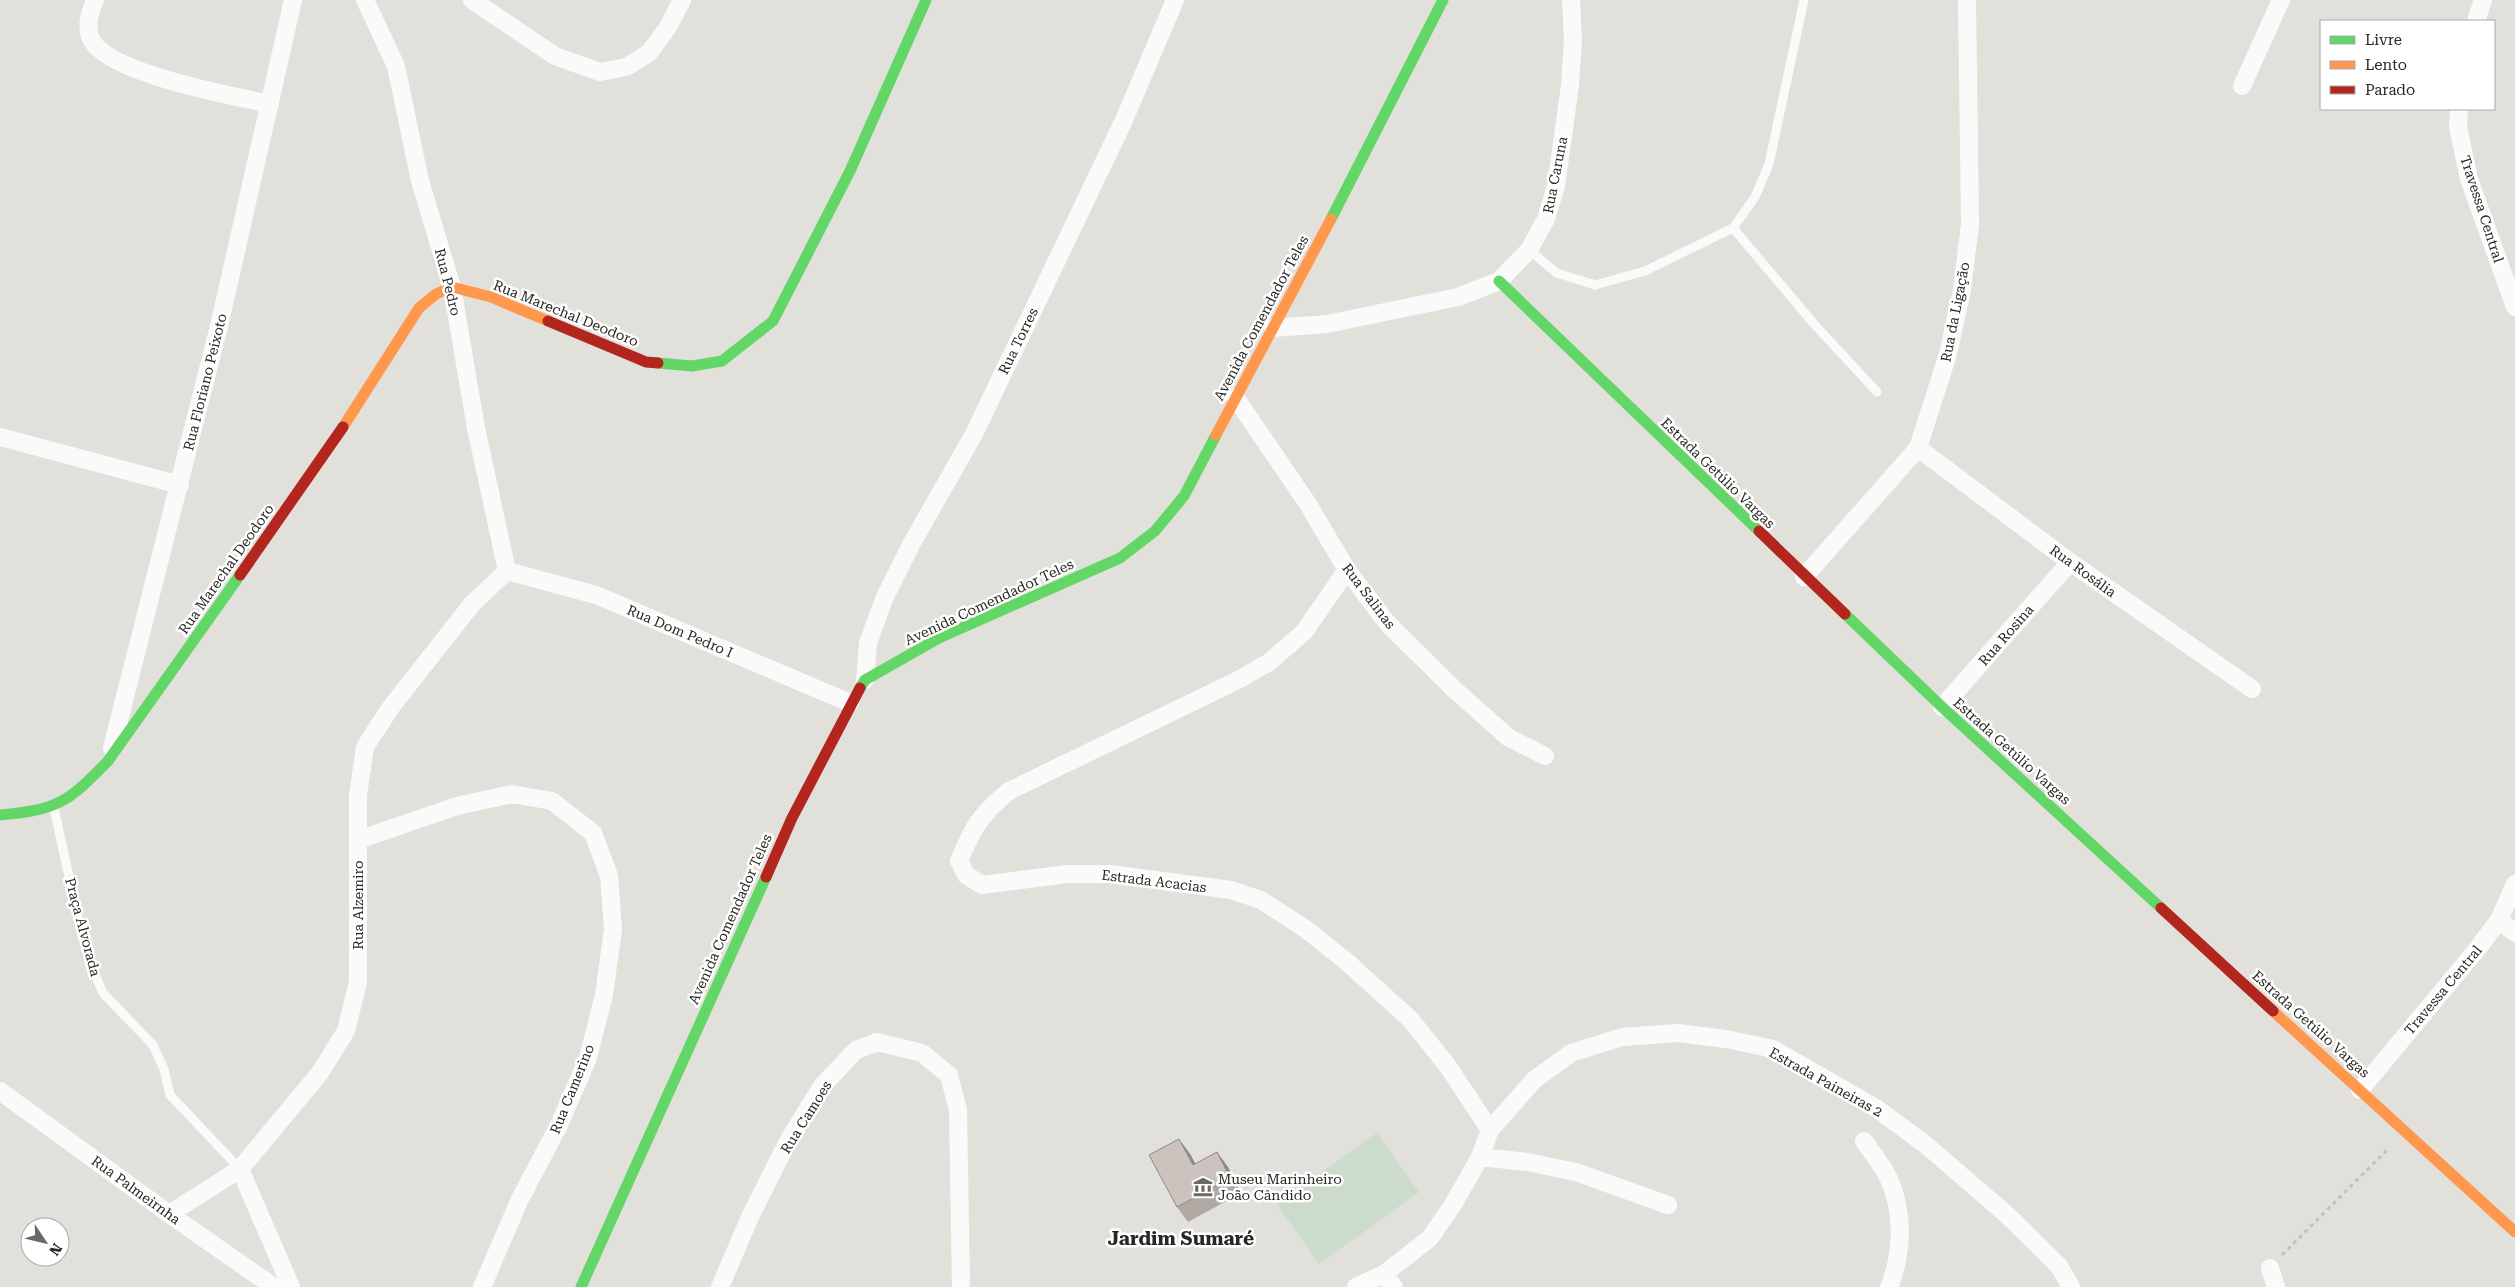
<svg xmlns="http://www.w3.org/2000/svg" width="2515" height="1287" viewBox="0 0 2515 1287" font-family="'Roboto Serif',serif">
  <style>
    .green { fill: #cbdccc }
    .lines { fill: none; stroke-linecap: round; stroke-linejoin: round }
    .path { stroke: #c2c1bf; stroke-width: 3; stroke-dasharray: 4 4; stroke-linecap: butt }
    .lane { stroke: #fbfafa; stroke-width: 9 }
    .street { stroke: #fbfafa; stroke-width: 18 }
    .fast { stroke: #63d668; stroke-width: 11 }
    .slow { stroke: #ff974d; stroke-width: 11 }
    .jam { stroke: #b3261e; stroke-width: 11 }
    .wall { fill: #afa8a3 }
    .shaded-wall { fill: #8f8885 }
    .building { fill: #ccc3be; stroke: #8f8885 }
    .labels { text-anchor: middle; stroke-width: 5; stroke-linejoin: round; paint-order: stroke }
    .street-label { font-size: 14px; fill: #282724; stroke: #fff }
    .poi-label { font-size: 14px; fill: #282724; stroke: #fff; text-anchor: start }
    .district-label { font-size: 19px; font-weight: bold; fill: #282724; stroke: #fff }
  </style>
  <rect width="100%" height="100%" fill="#e2e0db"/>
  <path class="green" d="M1377,1133l42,59 -100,72 -42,-60z"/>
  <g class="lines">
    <path class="path" d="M2282,1255l107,-107"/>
    <path class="lane" d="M1733,228l81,96 63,68
      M1529,250l28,23 38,12 50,-14 88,-43 22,-31 14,-33 35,-164
      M54,808l27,124 11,36 11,25 50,52 11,24 6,26 70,74"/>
    <path class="street" d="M95,0c-5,13 -9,23 -5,37 13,36 144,59 180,67
      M365,0l31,66 24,115 32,106 24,141 31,143
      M472,0l83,56 45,16 26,-5 23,-14 19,-26 14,-27
      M2476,21l7,-21
      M2242,86l39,-86
      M2459,109l-1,18 11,52 46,128
      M1273,328l54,-4 131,-27 41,-16 30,-31 17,-31 10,-33 14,-101 3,-45 -2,-40
      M1235,397l71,104 41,69 41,54 68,67 53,47 36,18
      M0,437l180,48
      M1918,448l152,114 182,127
      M1347,570l-43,62 -36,31 -32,18 -227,110c-29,24 -36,36 -50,70l7,14 16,10 86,-11h42l121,16 30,10 46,30 40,32 63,57 37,46 43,65
      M507,571l89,24 254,108
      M1804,577l114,-129 30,-94 14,-64 8,-66 -3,-224
      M865,680l3,-37 16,-44 29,-58 61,-107 150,-314 51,-120
      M1942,707l128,-145
      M112,748l107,-422 74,-326
      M358,840l99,-34 55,-12 40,7 41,32 16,43 4,53 -9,66 -16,63 -29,67 -39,74 -38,88
      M2499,920l16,13
      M2360,1090l118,-142 21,-28 16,-36
      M0,1091l169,123 105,73
      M1864,1141c8,12 18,23 24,36 16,33 15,77 1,110
      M1480,1157l47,5 49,10 92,33
      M240,1169l51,118
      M169,1214l71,-45 79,-95 27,-43 12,-49v-187l7,-48 26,-40 81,-103 35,-33
      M2270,1268l6,19
      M1384,1274l10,13
      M720,1287l30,-70 37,-74 35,-57 34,-36 21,-8 45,11 27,22 9,35 3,177
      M1356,1287l28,-13 46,-36 24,-35 26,-46 10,-27 44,-50 37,-27 51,-16 56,-4 48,6 47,10 103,59 50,37 80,69 53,52 12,21"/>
    <path class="fast" d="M1331,219l112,-219
      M1499,281l260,250
      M658,363l34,3 30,-5 51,-40 77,-150 76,-171
      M1845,614l97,93 219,201
      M860,688l5,-8 74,-42 181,-80 35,-27 29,-35 32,-61
      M0,815c58,-5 68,-13 108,-54l132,-186
      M581,1287l185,-410"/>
    <path class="slow" d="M343,427l76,-119 17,-14 16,-7 39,10 57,24
      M1216,435l115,-216
      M2273,1011l242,221"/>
    <path class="jam" d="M548,321l98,41 12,1
      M1759,531l86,83
      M240,575l103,-148
      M766,877l26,-59 68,-130
      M2161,908l112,103"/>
  </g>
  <path class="wall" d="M1190,1154l5,9 33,4 13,26 -53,29 -11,-15z"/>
  <path class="shaded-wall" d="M1179,1139l11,15 14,26 -11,-15z
    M1217,1152l11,15 13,26 -11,-15z"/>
  <path class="building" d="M1179,1139l14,26 24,-13 13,26 -53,29 -28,-52z"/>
  <defs>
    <symbol id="museum-bare" viewBox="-9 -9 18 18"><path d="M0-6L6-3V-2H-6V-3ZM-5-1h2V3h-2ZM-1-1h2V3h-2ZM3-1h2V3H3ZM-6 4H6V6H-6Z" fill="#696864" stroke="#fff" stroke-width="2.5" paint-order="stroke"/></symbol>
  </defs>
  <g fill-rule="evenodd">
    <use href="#museum-bare" x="1189" y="1173" width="28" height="28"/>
  </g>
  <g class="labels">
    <g class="street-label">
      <text transform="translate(1555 175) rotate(-79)" y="5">Rua Caruna</text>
      <text transform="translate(2482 209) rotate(72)" y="5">Travessa Central</text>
      <text transform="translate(448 282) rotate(76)" y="5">Rua Pedro</text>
      <text transform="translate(1955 312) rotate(-79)" y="5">Rua da Ligação</text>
      <text transform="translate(566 313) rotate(22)" y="5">Rua Marechal Deodoro</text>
      <text transform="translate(1261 318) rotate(-62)" y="5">Avenida Comendador Teles</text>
      <text transform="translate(1018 341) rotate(-64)" y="5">Rua Torres</text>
      <text transform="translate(205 382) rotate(-76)" y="5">Rua Floriano Peixoto</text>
      <text transform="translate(1718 473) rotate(44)" y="5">Estrada Getúlio Vargas</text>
      <text transform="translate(226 569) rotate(-55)" y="5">Rua Marechal Deodoro</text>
      <text transform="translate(2083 571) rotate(36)" y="5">Rua Rosália</text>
      <text transform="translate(1369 596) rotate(53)" y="5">Rua Salinas</text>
      <text transform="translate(989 602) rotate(-25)" y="5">Avenida Comendador Teles</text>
      <text transform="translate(680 631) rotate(23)" y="5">Rua Dom Pedro I</text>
      <text transform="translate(2006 635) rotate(-49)" y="5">Rua Rosina</text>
      <text transform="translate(2012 751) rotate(42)" y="5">Estrada Getúlio Vargas</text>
      <text transform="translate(1154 881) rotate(7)" y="5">Estrada Acacias</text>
      <text transform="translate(358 905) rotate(-90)" y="5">Rua Alzemiro</text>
      <text transform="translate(730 919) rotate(-66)" y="5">Avenida Comendador Teles</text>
      <text transform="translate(83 927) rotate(75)" y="5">Praça Alvorada</text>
      <text transform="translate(2443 990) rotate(-50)" y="5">Travessa Central</text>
      <text transform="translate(2311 1024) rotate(42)" y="5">Estrada Getúlio Vargas</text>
      <text transform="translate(1826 1082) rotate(29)" y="5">Estrada Paineiras 2</text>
      <text transform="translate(572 1089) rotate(-68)" y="5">Rua Camerino</text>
      <text transform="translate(806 1117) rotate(-58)" y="5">Rua Camoes</text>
      <text transform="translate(136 1190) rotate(36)" y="5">Rua Palmeirnha</text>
    </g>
    <g class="poi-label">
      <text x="1218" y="1184">Museu Marinheiro<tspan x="1218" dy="16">João Cândido</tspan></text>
    </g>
    <g class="district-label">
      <text x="1181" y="1245">Jardim Sumaré</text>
    </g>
  </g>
  <rect x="2320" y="20" width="175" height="90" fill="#ffffff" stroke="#a9a9a7"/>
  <rect x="2330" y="36" width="25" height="8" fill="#63d668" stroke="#a9a9a7"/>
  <text x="2365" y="45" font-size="15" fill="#282724">Livre</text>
  <rect x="2330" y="61" width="25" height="8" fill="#ff974d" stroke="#a9a9a7"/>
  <text x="2365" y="70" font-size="15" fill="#282724">Lento</text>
  <rect x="2330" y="86" width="25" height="8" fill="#b3261e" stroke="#a9a9a7"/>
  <text x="2365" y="95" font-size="15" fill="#282724">Parado</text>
  <g transform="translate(45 1242) rotate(125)"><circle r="24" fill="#ffffff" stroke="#a9a9a7"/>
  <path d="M0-4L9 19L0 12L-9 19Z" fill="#696864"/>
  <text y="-8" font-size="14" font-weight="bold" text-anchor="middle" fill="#282724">N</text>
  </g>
</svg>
